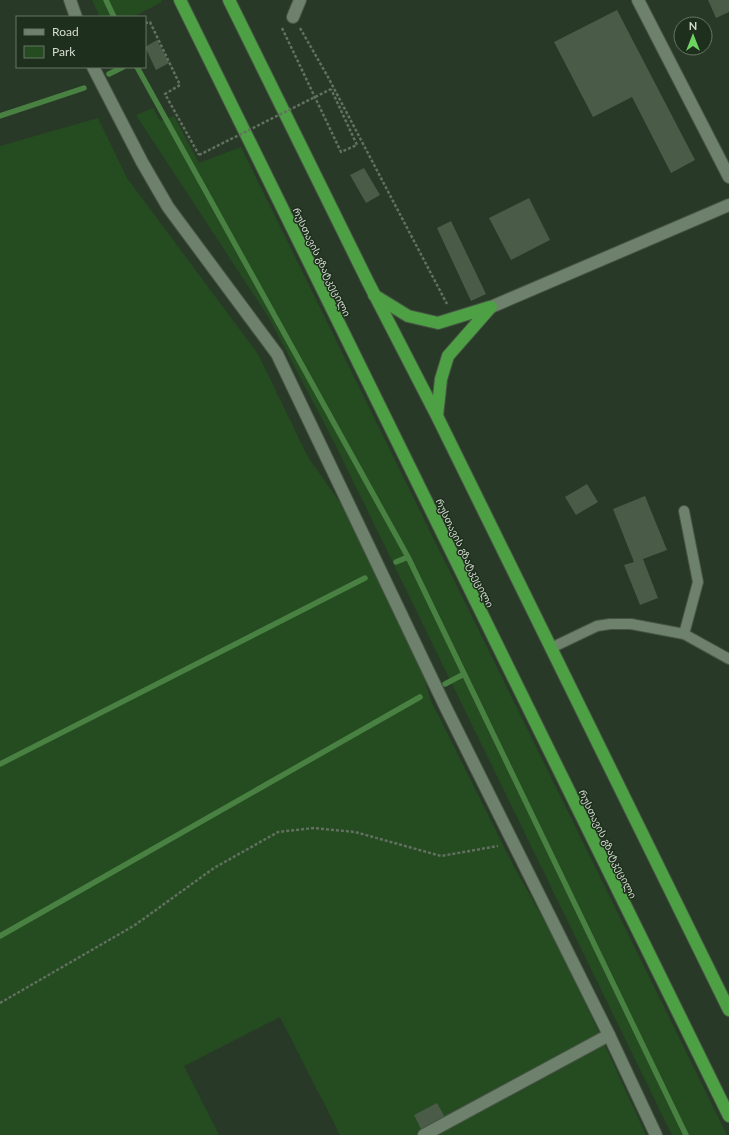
<svg xmlns="http://www.w3.org/2000/svg" width="729" height="1135" viewBox="0 0 729 1135" font-family="Lato,'Noto Sans Georgian',sans-serif">
  <style>
    .green { fill: #254b20 }
    .lines { fill: none; stroke-linecap: round; stroke-linejoin: round }
    .stream { stroke: #498142; stroke-width: 5.5 }
    .building { fill: #4a5b47 }
    .lane-casing { stroke: #475545; stroke-width: 12 }
    .street-casing { stroke: #475545; stroke-width: 14 }
    .secondary-casing { stroke: #475545; stroke-width: 14 }
    .highway-casing { stroke: #475545; stroke-width: 14 }
    .path { stroke: #627060; stroke-width: 2.5; stroke-dasharray: 3 2; stroke-linecap: butt }
    .lane { stroke: #6e816c; stroke-width: 10 }
    .street { stroke: #6e816c; stroke-width: 12 }
    .secondary { stroke: #6e816c; stroke-width: 12 }
    .highway { stroke: #4da144; stroke-width: 12 }
    .path-bridge { stroke: #627060; stroke-width: 2.5; stroke-dasharray: 3 2; stroke-linecap: butt }
    .labels { text-anchor: middle; stroke-width: 3; stroke-linejoin: round; paint-order: stroke }
    .street-label { font-size: 10px; fill: #d3ddd1; stroke: #1f2f1d }
  </style>
  <rect width="100%" height="100%" fill="#293927"/>
  <path class="green" d="M92,0h69l1,2 -29,15h-33z
    M153,108l7,13 14,-5 25,47 42,-16 486,988h-55l-337,-691 -66,-126 -133,-203z
    M98,118l29,60 131,176 50,103 48,68 58,118 17,58 81,162 52,93 82,179h-306l-60,-118 -96,49 35,69h-219v-989z"/>
  <g class="lines">
    <path class="stream" d="M106,0l8,17
      M137,67l271,490 278,578
      M109,74l14,-7
      M0,116l84,-28
      M396,562l12,-5
      M445,684l19,-10
      M0,764l365,-186
      M0,936l420,-239"/>
  </g>
  <path class="building" d="M708,0h21v12l-13,6z
    M617,10l78,150 -24,13 -39,-76 -39,20 -39,-75z
    M157,40l12,23 -13,7 -11,-23z
    M364,168l16,27 -14,8 -16,-28z
    M529,198l21,42 -39,20 -22,-42z
    M451,221l35,73 -15,7 -34,-73z
    M587,484l11,18 -22,13 -11,-18z
    M645,496l22,54 -24,9 15,39 -18,7 -16,-40 10,-3 -21,-53z
    M437,1103l9,16 -24,12 -8,-16z"/>
  <g class="lines">
    <defs>
      <path id="lane" d="M684,511l14,71 -14,52
        M551,648l46,-22 13,-2h21l53,10 45,25"/>
      <path id="street" d="M638,0l91,177
        M293,17l7,-17
        M491,307l238,-102
        M424,1135l185,-100"/>
      <path id="secondary" d="M70,0l6,17
        M93,67l49,95 26,45 109,147 168,352 164,329 47,100"/>
      <path id="highway" d="M180,0l549,1116
        M229,0l139,282 69,134 292,594
        M374,295l34,21 30,7 52,-16
        M437,416l4,-37 7,-23 43,-49"/>
    </defs>
    <use href="#lane" class="lane-casing"/>
    <use href="#street" class="street-casing"/>
    <use href="#secondary" class="secondary-casing"/>
    <use href="#highway" class="highway-casing"/>
    <path class="path" d="M145,23l5,-1 30,63 -15,9 34,61
      M282,28l59,124 16,-7 -26,-56
      M300,28l28,49 119,227
      M0,1003l135,-78 79,-57 64,-36 36,-4 41,4 86,24 57,-10"/>
    <use href="#lane" class="lane"/>
    <use href="#street" class="street"/>
    <use href="#secondary" class="secondary"/>
    <use href="#highway" class="highway"/>
    <path class="path-bridge" d="M199,155l132,-66"/>
  </g>
  <g class="labels">
    <g class="street-label">
      <text transform="translate(322 262) rotate(64)" y="4">რუსთავის გზატკეცილი</text>
      <text transform="translate(465 553) rotate(64)" y="4">რუსთავის გზატკეცილი</text>
      <text transform="translate(608 844) rotate(64)" y="4">რუსთავის გზატკეცილი</text>
    </g>
  </g>
  <rect x="16" y="16" width="130" height="52" fill="#1f2f1d" stroke="#677565"/>
  <rect x="24" y="29" width="20" height="6" fill="#6e816c" stroke="#677565"/>
  <text x="52" y="36" font-size="12" fill="#d3ddd1">Road</text>
  <rect x="24" y="46" width="20" height="12" fill="#254b20" stroke="#677565"/>
  <text x="52" y="56" font-size="12" fill="#d3ddd1">Park</text>
  <g transform="translate(693 36)"><circle r="19" fill="#1f2f1d" stroke="#677565"/>
  <path d="M0-3L7 15L0 10L-7 15Z" fill="#6dd361"/>
  <text y="-6" font-size="11" font-weight="bold" text-anchor="middle" fill="#d3ddd1">N</text>
  </g>
</svg>
